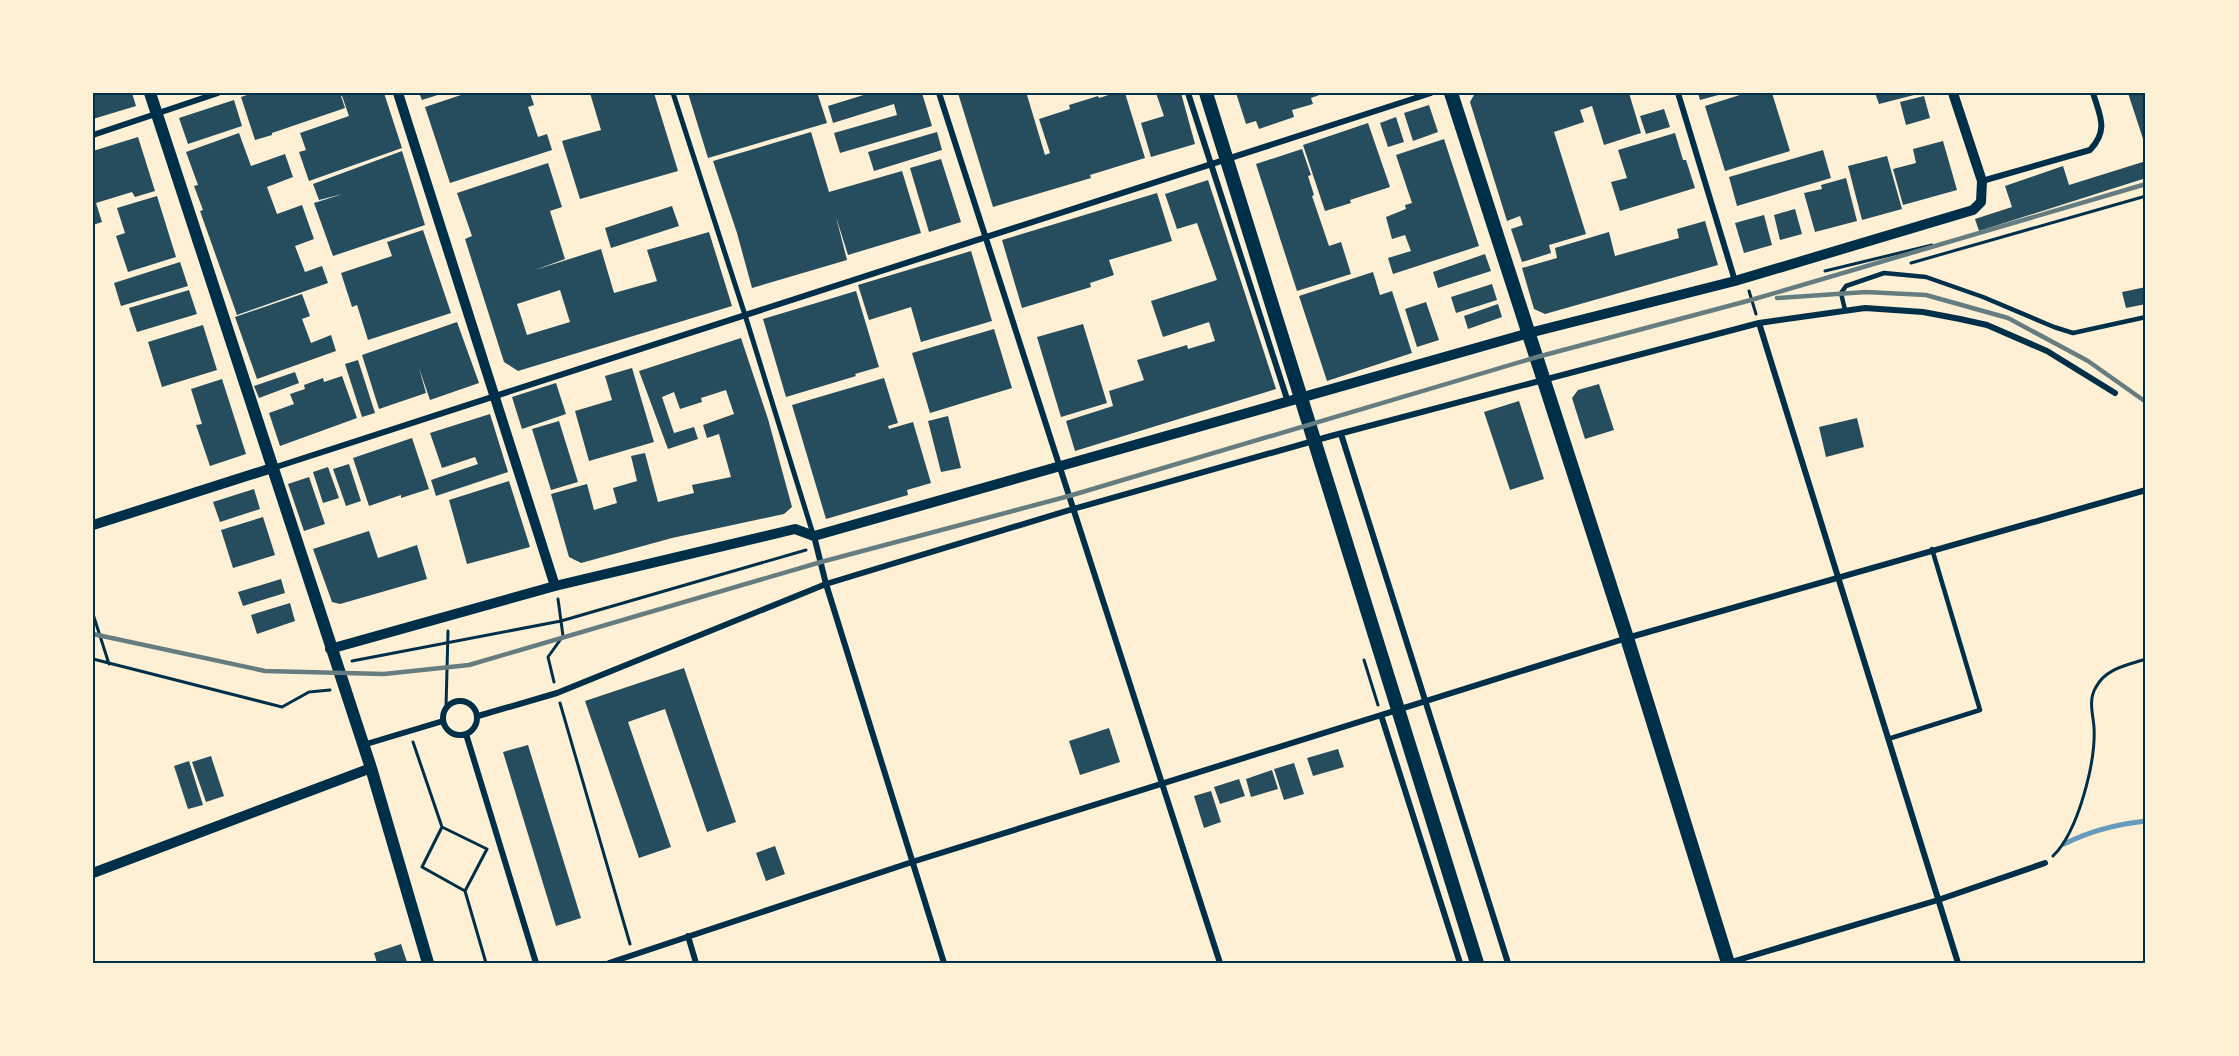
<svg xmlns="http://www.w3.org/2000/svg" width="2239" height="1056" viewBox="0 0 2239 1056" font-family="'Noto Sans',sans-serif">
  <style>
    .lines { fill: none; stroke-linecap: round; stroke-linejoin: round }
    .stream { stroke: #669bbc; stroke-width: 5 }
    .building { fill: #264d5e; fill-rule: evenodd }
    .path { stroke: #003049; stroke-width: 3 }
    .service { stroke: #003049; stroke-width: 4.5 }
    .pedestrian { stroke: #003049; stroke-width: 5 }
    .minor { stroke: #003049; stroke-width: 6 }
    .tertiary { stroke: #003049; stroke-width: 10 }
    .secondary { stroke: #003049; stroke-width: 12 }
    .primary { stroke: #003049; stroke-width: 14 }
    .rail { stroke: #657d81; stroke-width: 4.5 }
    .neatline { fill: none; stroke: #003049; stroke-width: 2 }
  </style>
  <rect width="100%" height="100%" fill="#fdf0d5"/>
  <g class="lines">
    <path class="stream" d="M2064,844c26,-13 54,-20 82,-23"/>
  </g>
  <path class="building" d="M93,93h39l4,13 -43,13z
    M253,93h131l18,55 -93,33 -10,-29 7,-2 -6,-17 49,-17 -7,-20h-1l4,12 -73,25v2l-17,5 -14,-43z
    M419,93h25l-22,7z
    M467,93h63l4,12 -6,2 10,30 9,-3 5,16 -102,33 -25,-76z
    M590,93h64l24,78 -98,28 -18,-58 39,-11z
    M688,93h136l-6,2 9,28 -119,35z
    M870,93h52l10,33 -92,27 -6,-20 63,-18 -3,-11 -61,19 -5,-17z
    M958,93h73l-4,2 18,60 5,-2 -11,-34 31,-10 -1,-4 29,-9 1,2 16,-5h10l20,65 -55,17 1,3 -98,29z
    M1156,93h25l14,51 -44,13 -10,-34 23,-7z
    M1236,93h89l-14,5 2,6 -21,6 2,7 -35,12 -3,-8 -10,3z
    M1475,93h154l12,40 -37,12 -12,-39 -12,4 4,12 -30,10 32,102 -37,11 2,8 -29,9 -11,-33 12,-4 -3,-9 -13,5 -37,-119z
    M1698,93h24v1l-22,6z
    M1746,93h26l18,58 -65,20 -20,-65z
    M1875,93h43v1l-39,10z
    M2128,93h17l1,55z
    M1924,96l6,22 -24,7 -6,-23z
    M234,100l8,26 -54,18 -9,-26z
    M1429,105l9,27 -25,9 -9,-28z
    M1664,109l6,18 -24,7 -6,-18z
    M1396,117l8,25 -16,5 -8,-24z
    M1368,123l22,64 -40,13 1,3 -26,8 -22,-66z
    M811,132l18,60 73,-21 19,62 -73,22 -12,-38 11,43 -95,28 -15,-55 -24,-72z
    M937,132l5,18 -68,21 -6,-19z
    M239,133l12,33 34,-12 8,23 -26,10 10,27 25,-9 12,34 -19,7 10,26 17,-6 6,17 -91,32 -37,-104 3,-1 -9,-24 4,-1 -12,-33z
    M1675,133l8,27h3l9,28 -75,23 -9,-29 16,-4 -9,-28z
    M138,137l17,54 -20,6 -3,-5 -36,11 6,19 -9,3v-74z
    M1444,139l35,107 -86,28 -5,-16 23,-7 -6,-16 -13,4 -6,-22 20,-8 -1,-4 7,-2 -16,-48z
    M1943,141l14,49 -54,15 -10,-36 23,-6 -3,-14z
    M1302,149l9,26 -3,1 6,19 -2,1 17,50 12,-4 10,32 -54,17 -41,-127z
    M1823,150l8,28 -94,28 -8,-29z
    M402,151l23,74 -92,31 -19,-53 29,-9 -24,6 -6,-16z
    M1887,156l15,53 -40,11 -14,-54z
    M941,159l20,63 -32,10 -19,-64z
    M2146,161v17l-167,53 -4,-12 37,-12 -7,-21 58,-20 6,19z
    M548,163l14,44 -12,4 15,48 -30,11 66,-21 13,44 43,-12 -10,-31 62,-18 23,74 -214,65 -14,-9 -39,-123 7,-3 -15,-43zM560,290l10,32 -43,13 -10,-31z
    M1846,178l11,43 -42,11 -11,-39 18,-4 -1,-4z
    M1208,180l68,209 -201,62 -9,-30 47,-15 -4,-15 35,-11 -7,-20 50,-15 1,4 27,-8 -6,-19 -46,15 -12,-36 66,-21 -20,-57 -20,6 -12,-35z
    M1157,193l15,48 -63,19 5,15 -24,8 1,4 -69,21 -20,-68z
    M157,196l19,61 -48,15 -12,-36 9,-3 -8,-25z
    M672,206l7,20 -68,22 -6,-20z
    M1795,209l7,25 -22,6 -6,-25z
    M1764,215l8,30 -28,8 -9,-30z
    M1705,221l13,44 -173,49 -11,-5 -12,-41 35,-10 -2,-10 54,-16 6,24 64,-18 -2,-9z
    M423,230l28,83 -83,27 -11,-35 -5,2 -11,-34 51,-17 -5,-14z
    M971,251l21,70 -71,21 -10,-35 -42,13 -11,-35z
    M1485,254l6,17 -53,17 -5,-16z
    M180,262l8,24 -67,20 -7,-23z
    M1373,272l7,23 12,-4 20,62 -85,28 -28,-85z
    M1492,284l5,16 -41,13 -5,-16z
    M2146,287v17l-20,4 -4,-16z
    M189,290l8,24 -60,18 -8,-24z
    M856,291l23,76 -24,7 1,2 -70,21 -23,-78z
    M302,294l8,22 -8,3 9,24 20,-8 5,16 -79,28 -22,-62z
    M1426,302l13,38 -22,7 -12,-38z
    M1498,304l4,13 -34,12 -4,-13z
    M457,322l22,61 -49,17 -11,-32 7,25 -47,16 -17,-54z
    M1083,324l24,79 -46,14 -24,-80z
    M203,325l14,45 -55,17 -14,-45z
    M994,329l18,59 -82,25 -18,-60z
    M741,338l27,81 24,88 -8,7 -112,24 -91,25 -12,-6 -18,-63 36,-10 7,26 23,-7 -4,-15 24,-7 -6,-25 14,-3 13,49 36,-9 -2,-8 39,-8 -12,-43 -12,4 -4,-13 31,-11 -8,-24 -25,8 1,4 -22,7 -6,-17 -12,5 12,36 20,-6 4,12 -30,10 -29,-78z
    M358,360l17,53 -13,4 -17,-53z
    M632,368l22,74 -65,19 -14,-50 37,-11 -7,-24z
    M295,372l4,11 -40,15 -5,-12z
    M342,376l15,42 -77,28 -11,-33 25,-9 -4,-10 15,-5 -1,-4 19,-7 1,4z
    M884,378l14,45 -10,3 1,3 24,-7 18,61 -24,7 1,5 -82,24 -34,-114z
    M222,379l24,75 -36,12 -14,-41 6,-1 -11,-35z
    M556,383l10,31 -44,15 -10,-32z
    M1599,384l15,46 -29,9 -13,-41 6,-8z
    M1519,401l25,78 -34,11 -26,-78z
    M490,414l18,58 -72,24 -5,-16 47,-16 -3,-7 -33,11 -12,-35z
    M948,416l13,52 -20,4 -13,-51z
    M1857,418l7,29 -38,10 -7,-30z
    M559,421l19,61 -27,8 -19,-61z
    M412,438l17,51 -28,9v-3l-32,11 -16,-48z
    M349,464l12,37 -15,5 -13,-37z
    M328,467l11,31 -16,5 -10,-31z
    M309,477l16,47 -21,7 -16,-47z
    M509,481l21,66 -63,17 -18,-64z
    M254,489l6,20 -40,13 -7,-20z
    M263,517l12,38 -42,13 -12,-38z
    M369,531l9,27 39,-13 10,34 -87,25 -8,-2 -19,-53z
    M281,579l4,14 -42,13 -5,-14z
    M290,603l5,18 -38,13 -6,-19z
    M684,668l52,154 -29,10 -42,-123 -37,13 43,125 -32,11 -54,-157z
    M1109,728l11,34 -40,13 -11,-34z
    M528,745l53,173 -25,8 -53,-174z
    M1338,749l6,18 -31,9 -6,-18z
    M211,756l13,40 -18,6 -14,-40z
    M189,761l14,44 -15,4 -14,-43z
    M1294,763l10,31 -20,6 -10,-31z
    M1272,770l6,19 -27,8 -5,-18z
    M1239,779l6,17 -25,8 -6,-17z
    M1211,791l10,31 -17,6 -10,-32z
    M775,846l10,28 -19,7 -10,-28z
    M401,944l6,18 -30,1 -3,-10z"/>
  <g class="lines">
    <path class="path" d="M1911,263l235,-67
      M1825,271l107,-26
      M1749,291l7,23
      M93,614l16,50
      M93,659l189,48 27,-15 21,-2
      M1364,660l14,45
      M352,661l209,-40 245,-71
      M554,682l-6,-25 15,-21 -5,-37
      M560,703l70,241
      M446,707l2,-76
      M413,742l29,85 -20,40 43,24
      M442,827l45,22 -22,42 21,72
      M2053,856c25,-24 43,-94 41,-129 -1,-13 -6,-27 2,-40 10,-19 32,-22 50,-28"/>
    <path class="service" d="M1845,310l-4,-17 5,-7 38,-13 42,4 57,20 71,30 19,6 73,-16
      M1888,739l92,-29 -48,-161"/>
    <path class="pedestrian" d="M673,93l72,222 68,219"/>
    <path class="minor" d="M939,93l281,870
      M1188,93l100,309
      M1678,93l57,188
      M93,135l125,-42
      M1982,181l108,-31c19,-20 10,-34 3,-57
      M1759,323l199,640
      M1341,434l167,529
      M273,468l1158,-375
      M814,536l12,48 118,379
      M443 718a17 17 0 1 1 34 0a17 17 0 1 1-34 0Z
      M1381,715l79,248
      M478,716l79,-23 269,-109 247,-75 258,-73 428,-113 106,-15 58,4 37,7 27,6 60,26 68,42
      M466,734l70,229
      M363,745l80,-24
      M688,936l8,27
      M609,963l303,-101 715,-224 519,-148
      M1728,963l210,-63 107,-37"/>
    <path class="tertiary" d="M398,93l157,493
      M93,525l179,-57
      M330,649l225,-63 240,-57 19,7 715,-203 206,-52 238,-71 8,-8 1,-21 -29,-88
      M93,873l278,-105"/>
    <path class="secondary" d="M150,93l221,675 57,195"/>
    <path class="primary" d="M1206,93l271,870
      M1451,93l176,545 101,325"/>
    <path class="rail" d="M1777,298l89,-6 60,3 82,23 80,43 58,41
      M93,634l172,37 119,3 85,-9 352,-103 248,-66 468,-139 214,-57 395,-116"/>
  </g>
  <rect width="2239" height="1056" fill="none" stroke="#fdf0d5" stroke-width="189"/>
  <rect x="94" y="94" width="2050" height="868" class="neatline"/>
</svg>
